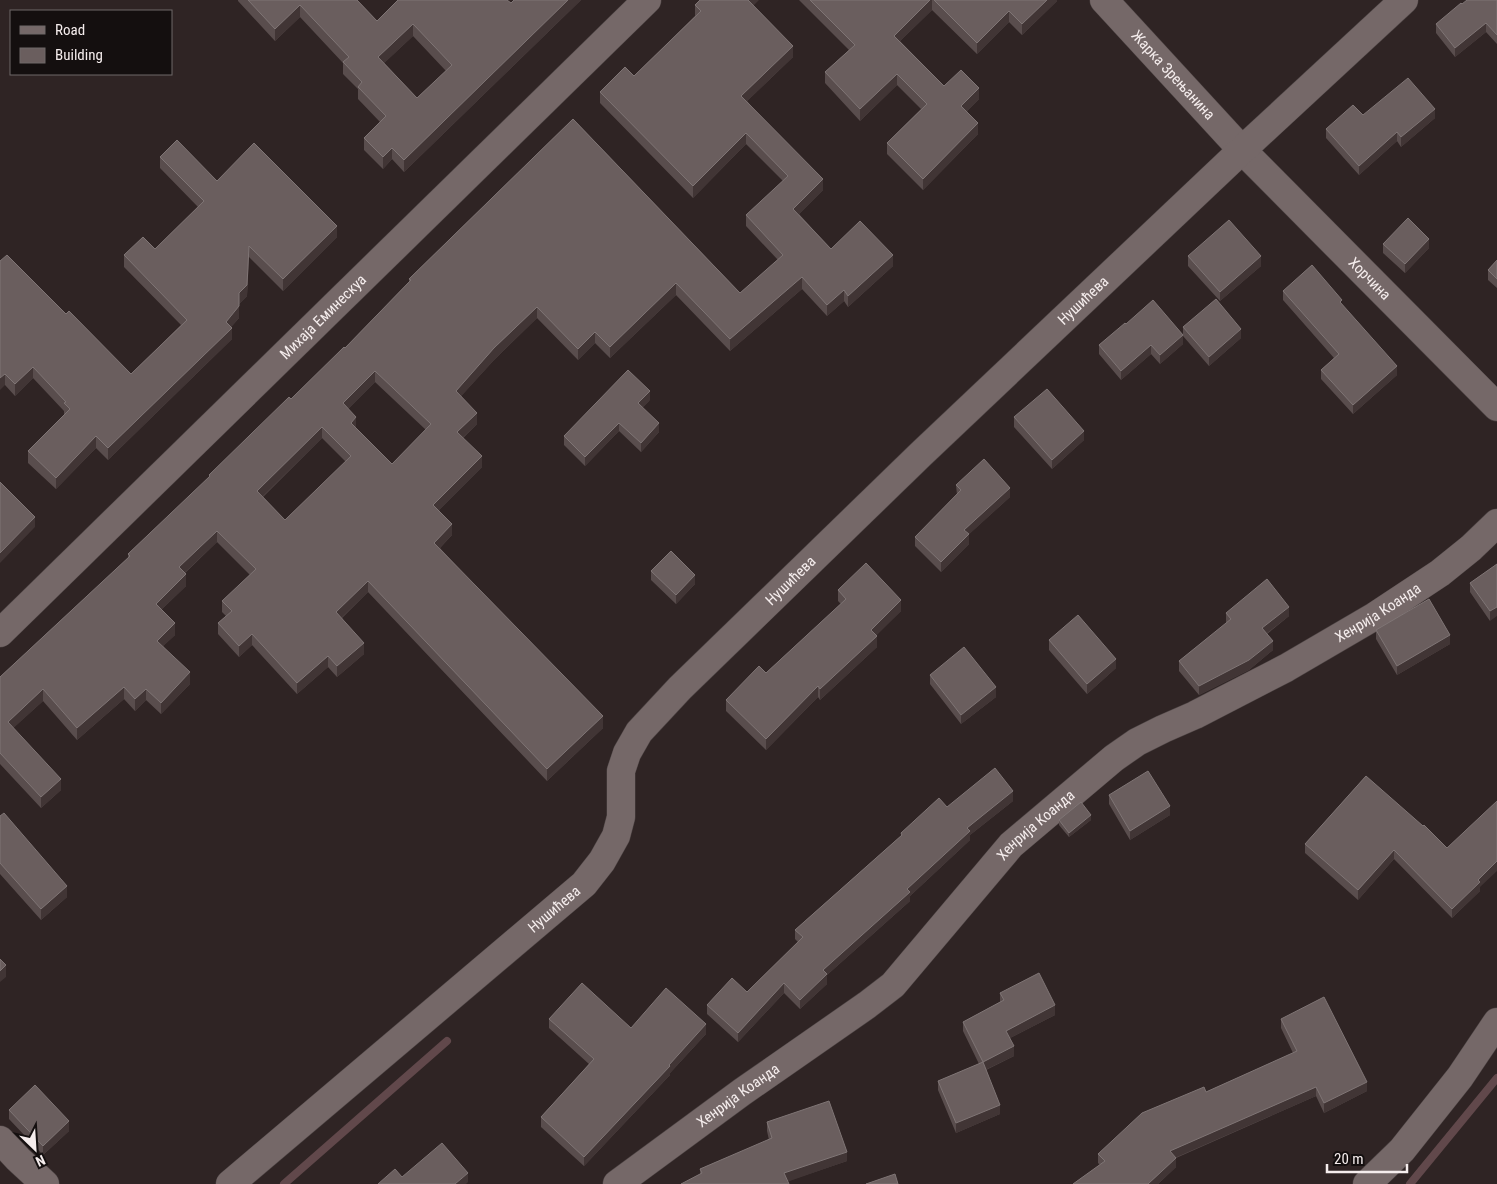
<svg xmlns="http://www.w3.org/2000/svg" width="1497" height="1184" viewBox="0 0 1497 1184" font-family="'Roboto Condensed',sans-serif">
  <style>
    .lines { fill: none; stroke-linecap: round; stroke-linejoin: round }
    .stream { stroke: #61484b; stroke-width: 8 }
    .street-casing { stroke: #4c4343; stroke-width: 29 }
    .street { stroke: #756868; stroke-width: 28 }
    .wall { fill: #594d4d; fill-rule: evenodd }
    .shaded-wall { fill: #413535 }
    .building { fill: #6a5e5e; stroke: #7f7575; fill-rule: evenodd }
    .labels { text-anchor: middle; stroke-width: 4; stroke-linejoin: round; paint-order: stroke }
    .street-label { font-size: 15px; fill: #f5eded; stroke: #140f0f }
  </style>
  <rect width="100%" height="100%" fill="#2f2424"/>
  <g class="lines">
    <path class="stream" d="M284,1184l163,-143
      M1410,1184l87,-106"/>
    <defs>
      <g id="street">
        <path id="s1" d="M1104,0l138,150 255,257"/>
        <path id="s2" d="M0,633l647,-633"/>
        <path d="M0,1140l18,19 27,25"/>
        <path id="s3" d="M230,1184l354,-300 18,-23 14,-25 5,-19v-46l6,-18 12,-21 41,-44 240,-233 322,-305 162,-150"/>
        <path id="s4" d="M617,1184l125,-92 125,-87 26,-20 118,-140 103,-87 23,-16 26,-13 32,-14 91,-47 89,-52 65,-43 31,-25 26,-25"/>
        <path d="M1367,1184l35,-34 58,-73 37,-55"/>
      </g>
    </defs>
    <use href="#street" class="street-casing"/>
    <use href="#street" class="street"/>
  </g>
  <path class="wall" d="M238,0h119l20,21 134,-18 3,-3h67l-177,172 -12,-13 -9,10 -19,-19v-12l16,-16 -22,-23v-10l-15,-15v-11l-43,-46 -25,24 -37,-40zM413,36l33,35 -29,27 -33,-35z
    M799,0h258v1l-35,34 -13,-13 -32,32 -45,-44 -32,31 44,45 35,13 -12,12 11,23 -55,56 -36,-36v-11l34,-34 -24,-24 -37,36 -35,-38v-11l24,-22z
    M1497,0v44l-11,-12 -31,25 -19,-24v-9l26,-20z
    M695,5l58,1 40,51 -46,44 76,89 -24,24 32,35 62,17 -45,41 -4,-6 -17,15 -25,-27 -72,62 -54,-56 -66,63 -15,-15 -17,17 -41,-42 -43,42 -33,36 16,28 -14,14 19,29 -43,43 13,25 -12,13 163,180 -56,53 -179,-189 -26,26 22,36 -27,23 -9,-10 -31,27 -45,-49 -13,12 -21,-23v-11l8,-7 -4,-4v-11l28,-26 -33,-33 -32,31 1,13 -25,24 14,25 -12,11 27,38 -29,30 -15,-14 -11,11 -11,-12 -47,41 -34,-39 -30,27 48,62 -20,18 -41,-44v-87l128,-119v-4l81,-76v-3l82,-76 54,-51 64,-66v-3l164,-160 167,174 38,-33 -32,-34v-11l37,-34 -37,-37 -53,54 -93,-95v-11l34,-16 61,-60zM375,382l51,48 -34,34 -36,-36 -8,-19zM322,438l24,24 -61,58 -22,-23z
    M1363,115l72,3 -34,29 -4,-6 -38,34 -33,-37v-9z
    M160,157l57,24 120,56 -54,54 -34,-34 -2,39 -8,8v14l-8,9 1,12 -124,121 -12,-12 -40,41 -28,-26v-12l36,-36v-4l-31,-33 -18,18 -10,-11 -5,-124 66,53 65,60 50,-49 -57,-58v-12l31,-6 43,-42 -38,-39z
    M1383,244l46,4 -24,25 -22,-20z
    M1188,256l73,10 -41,35 -32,-35z
    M1497,260v28l-9,-8v-10z
    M1283,291l59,14 55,70 -44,39 -32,-35v-9l13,-12 -51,-58z
    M1126,324l57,20 -23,20 -9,-10 -30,26 -22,-26v-9z
    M1183,327l58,11 -32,28 -26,-30z
    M650,400l-8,8 17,24 -18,20 -22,-21 -34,35 -21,-21v-9z
    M1014,417l70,23 -32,29 -38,-42z
    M956,485l54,12 -41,37v10l-28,28 -26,-26v-9l42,-42z
    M1497,564l-7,57 -20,-29v-9z
    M651,571l44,13 -19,20 -25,-24z
    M838,590l63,21 -25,24 1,12 -57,53 -2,-3 -52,53 -40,-39v-11l40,-27 75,-69 -3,-3z
    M1226,613l63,3 -22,18 6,16 -24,20 -50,25 -20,-24v-10l48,-38 -1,-1z
    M1376,630l74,14 -53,31 -21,-36z
    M1049,640l67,28 -29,26 -38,-44z
    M930,675l66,22 -35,27 -31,-40z
    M1366,776l114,111v4l-28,27 -58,-59 -36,41 -53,-47v-9z
    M1109,795l61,20 -40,25 -21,-36z
    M1013,801l-43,34v5l-60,56v5l-83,74v9l-27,25 -16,-16 -46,49 -31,-28v-9l40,-13 51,-50 -3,-3v-9l106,-94v-3l46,-26z
    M0,816l67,81 -26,23 -41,-46z
    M1059,820h32l-22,17 -10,-12z
    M1000,993l55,22 -45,23 4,18 -28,14 14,44 -44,19 -18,-43v-9l41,-17 -16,-33v-9l37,-20z
    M549,1019l82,9 75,6 -36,39v2l-86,91 -43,-39v-10l48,-53 -40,-36z
    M1281,1019l86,72 -43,22 -8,-17 -140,62v9l-18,17h-85l27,-19 -2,-2v-9l108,-62 87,-39 -12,-25z
    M9,1110l60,21 -26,24 -34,-36z
    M767,1122l80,39 -59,20 -88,-7v-5l69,-29 -2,-9z"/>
  <path class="shaded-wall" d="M568,0h13l-177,172v-12z
    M748,0h11l-11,11z
    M930,0h2v10l-38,37v-11z
    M1047,0h10v1l-35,34v-11z
    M300,5v12l-25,24v-12z
    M1009,11v11l-32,32v-11z
    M1486,23v9l-31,25v-9z
    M413,24v12l-35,33v-12z
    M793,46v11l-52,50v-11z
    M897,74v11l-37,36v-12z
    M979,88v11l-18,18v-11z
    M1435,109v9l-34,29v-10z
    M978,123v11l-55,56v-11z
    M1397,132v9l-38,34v-9z
    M746,133v11l-53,54v-12z
    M392,148v11l-9,10v-12z
    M823,179v11l-30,30v-11z
    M337,226v11l-54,54v-12z
    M1429,239v9l-24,25v-9z
    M249,246l-2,50 -8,8v-11z
    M893,255v11l-45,41v-11z
    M1261,256v10l-41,35v-9z
    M802,277v12l-72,62v-12z
    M676,283v12l-66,63v-11z
    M844,290v11l-17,15v-11z
    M239,306v12l-13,15v-11z
    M537,307v11l-43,42 -38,42v-11l38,-43z
    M232,328v11l-124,121v-12z
    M1241,329v9l-32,28v-9z
    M595,332v11l-17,17v-11z
    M1183,335v9l-23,20v-9z
    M1151,345v9l-30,26v-9z
    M1397,366v9l-44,39v-9z
    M33,367v11l-18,18v-12z
    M375,371v11l-32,32v-11z
    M5,374v11l-5,5v-12z
    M650,391v9l-12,12v-9z
    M477,413v11l-20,19v-11z
    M356,417v11l-5,-5z
    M619,423v8l-34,35v-9z
    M659,423v9l-18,20v-9z
    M322,427v11l-65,64v-11z
    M1084,431v9l-32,29v-9z
    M96,436v12l-40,41v-11z
    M482,456v11l-49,49v-11z
    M1010,488v9l-46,42v-9z
    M35,517v10l-35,36v-10z
    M452,524v11l-18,19v-11z
    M217,531v11l-38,36v-11z
    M969,534v10l-28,28v-10z
    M186,574v12l-30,29v-11z
    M695,575v9l-19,20v-9z
    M368,581v11l-32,31v-11z
    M901,600v11l-30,30v-11z
    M1289,607v9l-27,21v-9z
    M1497,607v9l-7,5v-10z
    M175,623v12l-18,17v-11z
    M252,634v11l-13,12v-11z
    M1450,635v9l-53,31v-9z
    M877,636v11l-57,53v-11z
    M1273,641v9l-24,20 -50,25v-9z
    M364,643v11l-27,23v-11z
    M328,656v11l-31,27v-11z
    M1116,659v9l-29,26v-10z
    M190,672v12l-29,30v-11z
    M818,686v11l-52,53v-11z
    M124,687v12l-47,41v-12z
    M996,687v10l-35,27v-9z
    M43,689v12l-35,32v-11z
    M146,689v11l-11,11v-12z
    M603,716v12l-56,53v-12z
    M61,779v11l-20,18v-11z
    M1013,791v10l-43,34v5l-60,56v5l-83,74v9l-27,25v-9l23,-30 84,-81 60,-61z
    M1170,806v9l-40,25v-9z
    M1091,815v5l-22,17v-4z
    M1394,850v9l-36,41v-10z
    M1497,861v10l-17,16v4l-28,27v-9l26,-29z
    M67,886v11l-26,23v-11z
    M6,965v12l-6,5v-11z
    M784,983v10l-46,49v-9z
    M1055,1005v10l-49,25v-9z
    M706,1024v10l-36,39v2l-86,91v-9z
    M1014,1046v10l-31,15v-9z
    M1367,1082v9l-43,22v-10z
    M1316,1087v9l-146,64v-9z
    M1000,1105v9l-44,19v-10z
    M69,1121v10l-26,24v-9z
    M847,1152v9l-63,22v-10z
    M1176,1158v9l-18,17h-10z
    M468,1173v9l-2,2h-11z"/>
  <path class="building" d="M248,0h109l20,21 21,-21h109l4,3 3,-3h54l-164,160 -12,-12 -9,9 -19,-19 22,-22 -28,-29 4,-5 -19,-20 6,-5 -49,-52 -25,24zM413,24l39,41 -35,33 -39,-41z
    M700,0h48l45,46 -52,50 82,83 -30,30 38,40 29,-28 33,34 -45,41 -4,-6 -17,15 -25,-28 -72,62 -54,-56 -66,64 -15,-15 -17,17 -41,-42 -43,41 -38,43 21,22 -20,19 25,24 -49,49 19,19 -18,19 169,173 -56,53 -179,-188 -32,31 28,31 -27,23 -9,-10 -31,27 -45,-49 -13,12 -21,-23 14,-12 -10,-10 34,-32 -39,-38 -38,36 7,7 -30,30 19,19 -18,18 33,31 -29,31 -15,-14 -11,10 -11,-12 -47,41 -34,-39 -35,33 53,57 -20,18 -41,-44v-76l130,-121 -2,-2 82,-78 -1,-1 80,-78 2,2 53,-52 1,1 66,-68 -2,-1 164,-160 167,174 43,-38 -37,-40 42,-39 -42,-43 -53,53 -93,-94 25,-25 9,9 67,-65 -6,-6zM375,371l56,53 -39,40 -41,-41 5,-6 -13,-14zM322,427l29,29 -66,64 -28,-29z
    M810,0h120l-36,36 50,50 17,-16 18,18 -18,18 17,17 -55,56 -36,-36 40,-39 -30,-30 -37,35 -35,-37 30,-27z
    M934,0h113l-25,24 -13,-13 -32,32z
    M1467,0h30v35l-11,-12 -31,25 -19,-24 25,-21 1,1z
    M1408,78l27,31 -34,28 -4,-5 -38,34 -33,-37 27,-24 10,10z
    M177,140l40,41 37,-38 83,83 -54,53 -34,-33 -2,39 -8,8v13l-13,16 6,6 -124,120 -12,-12 -40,42 -28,-27 42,-42 -6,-6 2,-1 -33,-35 -18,17 -10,-10 -5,4v-117l7,-6 59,59 3,-3 62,63 56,-54 -63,-65 19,-18 12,12 49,-48 -44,-44z
    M1408,218l21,21 -24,25 -22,-20z
    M1229,220l32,36 -41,36 -32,-36z
    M1497,260v19l-9,-9z
    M1312,265l30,35 -2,2 57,64 -44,39 -32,-35 18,-16 -56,-63z
    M1216,299l25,30 -32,28 -26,-30z
    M1153,300l30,35 -23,20 -9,-10 -30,26 -22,-26 26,-22 1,1z
    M628,370l22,21 -12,12 21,20 -18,20 -22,-20 -34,34 -21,-21z
    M1047,389l37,42 -32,29 -38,-43z
    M984,459l26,29 -46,42 5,4 -28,28 -26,-25 46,-47 -5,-5z
    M0,482l35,35 -35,36z
    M671,551l24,24 -19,20 -25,-24z
    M866,563l35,37 -30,30 6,6 -57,53 -2,-3 -52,53 -40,-39 33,-34 7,7 80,-74 -8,-9z
    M1497,564v43l-7,4 -20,-28z
    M1267,579l22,28 -27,21 11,13 -24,19 -50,26 -20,-25 52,-42 -5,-6z
    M1429,599l21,36 -53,31 -21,-36z
    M1078,615l38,44 -29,25 -38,-44z
    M964,647l32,40 -35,28 -31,-40z
    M995,768l18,23 -46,37 3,3 -63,58 3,3 -87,78 4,4 -27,26 -16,-17 -46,50 -31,-28 25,-27 15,14 56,-55 -8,-7 107,-95 -1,-2 38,-35 8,9z
    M1148,771l22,35 -40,25 -21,-36z
    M1366,776l57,50 1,-1 23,23 50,-47v60l-19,19 2,2 -28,27 -58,-59 -36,40 -53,-46z
    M1081,802l10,13 -22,18 -10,-13z
    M4,813l63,73 -26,23 -41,-46v-47z
    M0,959l6,6 -6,6z
    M1039,973l16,32 -49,26 8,15 -31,16 -20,-40 41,-22 -4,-7z
    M582,983l49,45 35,-40 40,36 -37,41 1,1 -86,91 -43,-40 53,-58 -45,-40z
    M1324,997l43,85 -43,21 -8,-16 -146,64 6,7 -28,26h-75l32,-23 -7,-7 44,-41 62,-26 2,5 91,-41 -16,-32z
    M983,1062l17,43 -44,18 -18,-42z
    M35,1085l34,36 -26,25 -34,-36z
    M829,1101l18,51 -63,21 5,11h-108l21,-11 -2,-4 72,-31 -5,-16z
    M442,1143l26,30 -13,11h-77l17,-15 7,8z
    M895,1174l3,10h-32z"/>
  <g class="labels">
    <g class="street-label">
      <text dy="5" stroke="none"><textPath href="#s1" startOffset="102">Жарка Зрењанина</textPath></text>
      <text dy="5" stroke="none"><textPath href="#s1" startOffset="385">Хорчина</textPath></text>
      <text dy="5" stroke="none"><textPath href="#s3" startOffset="1250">Нушићева</textPath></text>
      <text dy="5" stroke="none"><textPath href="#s2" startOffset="452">Михаја Еминескуа</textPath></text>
      <text dy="5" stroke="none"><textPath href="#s3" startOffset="845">Нушићева</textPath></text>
      <text dy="5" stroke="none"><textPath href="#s4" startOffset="960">Хенрија Коанда</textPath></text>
      <text dy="5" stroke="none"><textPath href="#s4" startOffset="555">Хенрија Коанда</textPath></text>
      <text dy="5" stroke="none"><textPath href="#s3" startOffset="425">Нушићева</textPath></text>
      <text dy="5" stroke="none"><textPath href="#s4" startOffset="150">Хенрија Коанда</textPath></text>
    </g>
  </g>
  <rect x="10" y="10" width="162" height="65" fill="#140f0f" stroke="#6e6868"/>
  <rect x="20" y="26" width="25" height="8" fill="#756868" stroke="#6e6868"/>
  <text x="55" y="35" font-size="15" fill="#f5eded">Road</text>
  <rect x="20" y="48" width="25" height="15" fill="#6a5e5e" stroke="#6e6868"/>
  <text x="55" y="60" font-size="15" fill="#f5eded">Building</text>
  <g transform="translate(35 1149) rotate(155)" stroke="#140f0f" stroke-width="4" paint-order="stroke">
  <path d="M0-4L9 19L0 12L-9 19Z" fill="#f5eded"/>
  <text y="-8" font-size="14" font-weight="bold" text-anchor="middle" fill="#f5eded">N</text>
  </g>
  <path d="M1327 1164v8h80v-8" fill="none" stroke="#f5eded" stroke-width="2.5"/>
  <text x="1334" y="1164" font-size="15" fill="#f5eded" stroke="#140f0f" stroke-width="4" paint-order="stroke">20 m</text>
</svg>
